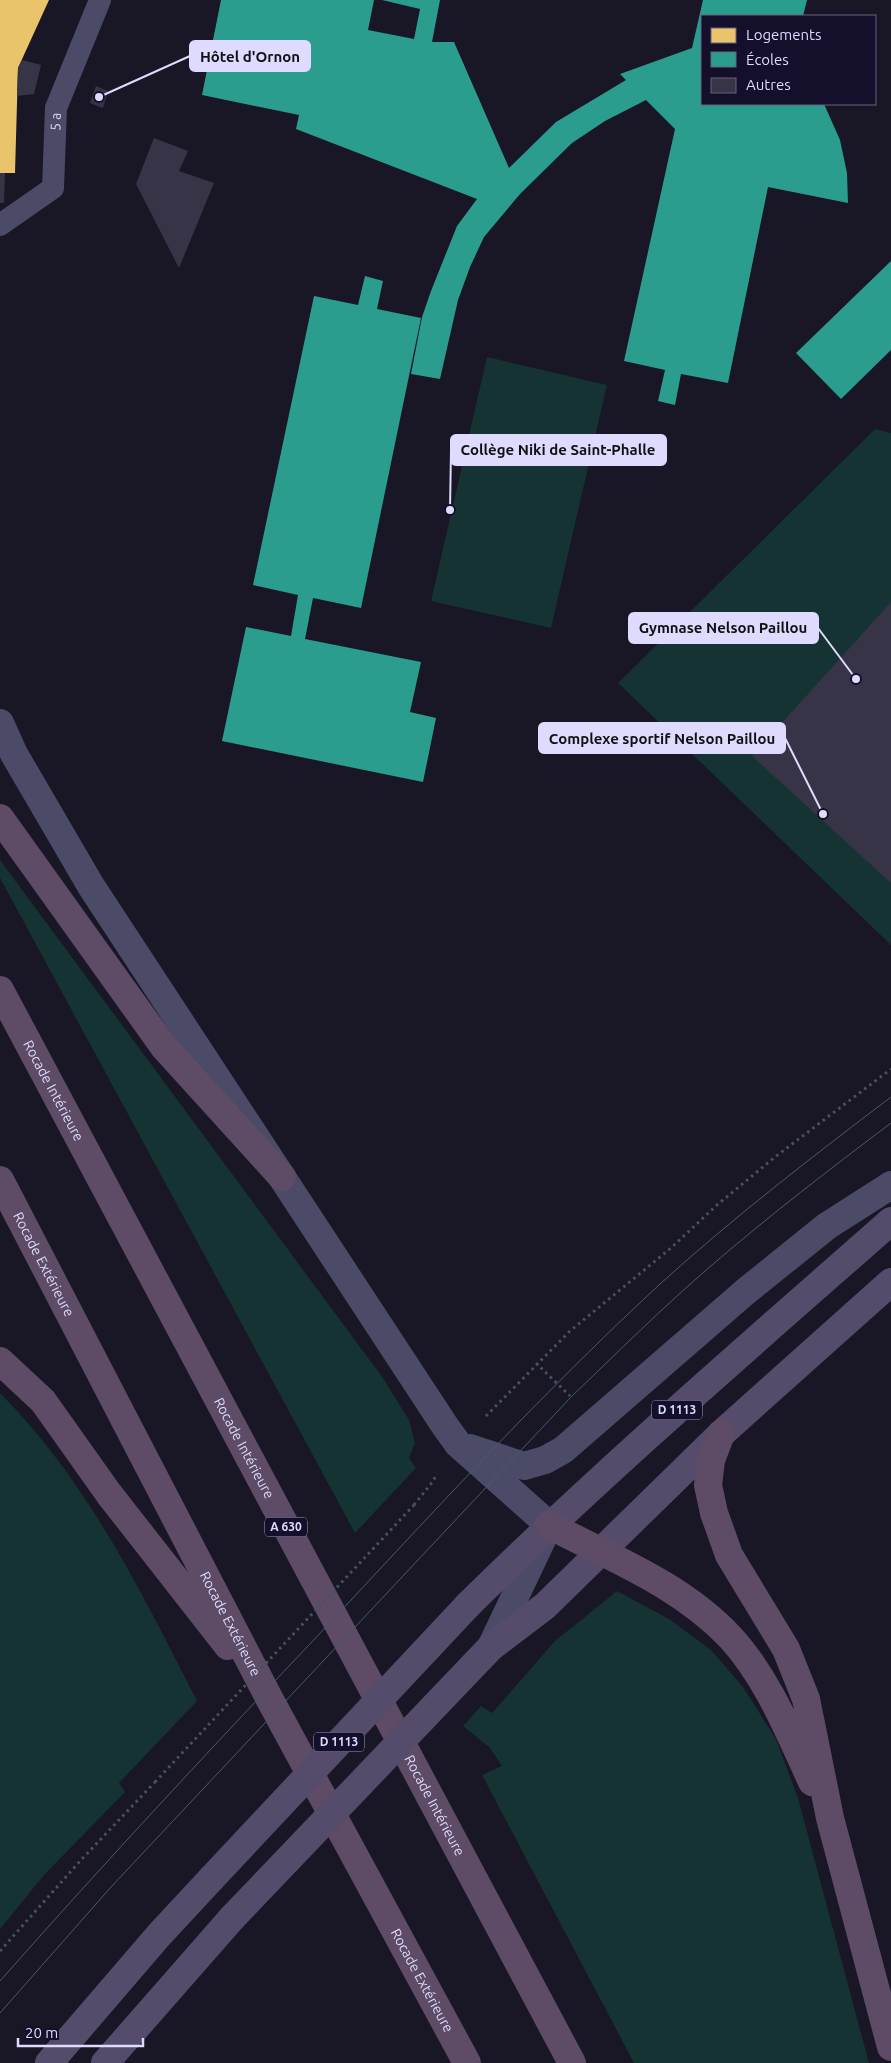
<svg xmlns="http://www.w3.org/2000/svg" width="891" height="2063" viewBox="0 0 891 2063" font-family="Ubuntu,sans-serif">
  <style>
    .green { fill: #143332 }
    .homes { fill: #e9c46a }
    .schools { fill: #2a9d8f }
    .building { fill: #383447 }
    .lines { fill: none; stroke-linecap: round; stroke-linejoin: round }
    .path { stroke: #455363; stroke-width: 3; stroke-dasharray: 2.5 4; stroke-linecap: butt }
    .service { stroke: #4c4b67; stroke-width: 22 }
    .tertiary { stroke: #4c4b67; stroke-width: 28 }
    .primary { stroke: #554c6b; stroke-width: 28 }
    .motorway { stroke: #5e4c66; stroke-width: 28 }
    .tram { stroke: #455c6f; stroke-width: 1 }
    .path-bridge { stroke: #455363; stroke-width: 3; stroke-dasharray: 2.5 4; stroke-linecap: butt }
    .primary-bridge { stroke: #554c6b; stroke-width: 28 }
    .labels { text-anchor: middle; stroke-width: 5; stroke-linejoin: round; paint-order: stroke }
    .shield { fill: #14102c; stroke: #a19ec0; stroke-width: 1 }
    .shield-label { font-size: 12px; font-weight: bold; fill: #dedbff }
    .street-label { font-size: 14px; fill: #dedbff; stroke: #14102c }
    .leader { fill: none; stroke: #dedbff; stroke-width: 2 }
    .callout-dot { fill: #dedbff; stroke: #14102c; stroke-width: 2 }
    .callout { fill: #dedbff; stroke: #dedbff; stroke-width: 2 }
    .callout-label { font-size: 15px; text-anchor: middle; font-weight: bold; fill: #111 }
  </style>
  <rect width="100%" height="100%" fill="#191626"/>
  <path class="green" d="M487,357l120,28 -56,243 -120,-27z
    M875,429l16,4v512l-273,-262z
    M0,860l383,518 26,42 6,23 -6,15 7,10 -61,65 -355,-655z
    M0,1393c87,87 142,200 197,308l-78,82 6,9 -81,83 -44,54z
    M617,1591l52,28 42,31 32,37 33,52 22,59 71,265h-235l-152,-288 20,-9 -12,-18 -27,-22 18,-20 11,7 63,-72z"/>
  <path class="homes" d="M0,0h49l-31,68 -3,105h-15z"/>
  <path class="schools" d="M221,0h153l-6,30 46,9 6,-30 -38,-9h58l-8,42h22l55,126 47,-46 70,-42 -6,-6 72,-26 11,-48h104l-4,16h-101v88h122l16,36 7,33 1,30 -80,-16 -40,196 -47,-9 -6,31 -17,-4 7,-31 -41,-9 51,-232 -29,-29 -41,21 -33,22 -52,51 -36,43 -14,30 -12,33 -18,79 -29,-5 11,-57 9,-26 26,-65 20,-27 -181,-70 3,-14 -97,-20z
    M891,261v89l-50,49 -45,-46z
    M365,276l18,5 -6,28 44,9 -60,290 -48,-10 -8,41 116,23 -11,50 26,6 -13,64 -201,-41 24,-114 45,9 7,-41 -45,-10 61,-289 44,9z"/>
  <path class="building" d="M22,60l19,5 -7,29 -17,2 1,-28z
    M96,86l12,5 -5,17 -13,-5z
    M154,138l34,13 -9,20 35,12 -35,85 -43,-84z
    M0,173h5l-1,30h-4z
    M891,602v281l-139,-127z"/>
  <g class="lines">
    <path class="path" d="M536,1363l34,33
      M486,1416l84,-85 101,-83 46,-43 58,-48 116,-88
      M414,1505l20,-25 2,-7
      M0,1951l81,-91 74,-78"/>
    <path class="service" id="s1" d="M0,225l53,-37 3,-80 44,-108"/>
    <path class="tertiary" d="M0,723l14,31 77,132 354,540 13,18 91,81 -58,122
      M470,1448l54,18 21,-6 18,-10 182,-158 82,-66 64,-41"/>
    <path class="primary" d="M468,1605c136,-134 280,-258 423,-384
      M491,1647l54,-41 176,-172 170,-152
      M49,2063l110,-128 52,-56
      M105,2063l127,-145"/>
    <g class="motorway">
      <path d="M0,818l164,229 118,130"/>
      <path id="s2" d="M0,990l572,1073"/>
      <path id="s3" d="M0,1180l269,518 198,365"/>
      <path d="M0,1361l43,40 66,93 119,152"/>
      <path d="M721,1434l-10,26 -3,25 6,28 15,42 57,94 20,50 24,119 61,229"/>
      <path d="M549,1525c62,33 131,59 181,112 37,40 59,95 82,145"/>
    </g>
    <path class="tram" d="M0,1981c106,-120 215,-237 325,-353 109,-117 218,-236 335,-344 74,-67 152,-127 231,-187
      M0,2013l111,-126 460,-490c47,-45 92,-90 141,-132 58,-50 118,-96 179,-142"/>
    <path class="path-bridge" d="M155,1782l259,-277"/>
    <path class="primary-bridge" d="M211,1879l257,-274
      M232,1918l259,-271"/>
  </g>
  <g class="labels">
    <g class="shield">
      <rect x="652" y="1400.5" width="50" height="19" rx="4"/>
      <rect x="265" y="1517.5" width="42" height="19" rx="4"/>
      <rect x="314" y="1732.5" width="50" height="19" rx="4"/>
    </g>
    <g class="shield-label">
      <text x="677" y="1414">D 1113</text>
      <text x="286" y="1531">A 630</text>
      <text x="339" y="1746">D 1113</text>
    </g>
    <g class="street-label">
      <text dy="5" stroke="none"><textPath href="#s1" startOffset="131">5 a</textPath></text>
      <text dy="5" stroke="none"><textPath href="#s2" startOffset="114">Rocade Intérieure</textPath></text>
      <text dy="5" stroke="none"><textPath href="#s3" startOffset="95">Rocade Extérieure</textPath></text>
      <text dy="5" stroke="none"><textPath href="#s2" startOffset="519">Rocade Intérieure</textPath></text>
      <text dy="5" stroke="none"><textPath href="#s3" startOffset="500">Rocade Extérieure</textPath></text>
      <text dy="5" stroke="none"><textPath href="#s2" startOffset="924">Rocade Intérieure</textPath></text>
      <text dy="5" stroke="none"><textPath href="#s3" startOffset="905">Rocade Extérieure</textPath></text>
    </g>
  </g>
  <path class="leader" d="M99 97L190 56M450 510L451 450M856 679L818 628M823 814L785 738"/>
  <g class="callout-dot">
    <circle cx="99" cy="97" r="5"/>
    <circle cx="450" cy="510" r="5"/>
    <circle cx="856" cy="679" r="5"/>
    <circle cx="823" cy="814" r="5"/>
  </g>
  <g class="callout">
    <rect x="190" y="41" width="120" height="30" rx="5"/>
    <rect x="451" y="435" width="215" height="30" rx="5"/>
    <rect x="629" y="613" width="189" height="30" rx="5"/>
    <rect x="539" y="723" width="246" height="30" rx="5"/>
  </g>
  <g class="callout-label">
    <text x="250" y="62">Hôtel d'Ornon</text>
    <text x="558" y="455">Collège Niki de Saint-Phalle</text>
    <text x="723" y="633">Gymnase Nelson Paillou</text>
    <text x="662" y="744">Complexe sportif Nelson Paillou</text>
  </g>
  <rect x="701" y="15" width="175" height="90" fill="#14102c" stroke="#656180"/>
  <rect x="711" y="28" width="25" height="15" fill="#e9c46a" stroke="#656180"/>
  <text x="746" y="40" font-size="15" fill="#dedbff">Logements</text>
  <rect x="711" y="52" width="25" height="15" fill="#2a9d8f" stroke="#656180"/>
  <text x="746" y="65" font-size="15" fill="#dedbff">Écoles</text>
  <rect x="711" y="78" width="25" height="15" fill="#383447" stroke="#656180"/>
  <text x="746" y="90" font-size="15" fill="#dedbff">Autres</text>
  <path d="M18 2038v8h125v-8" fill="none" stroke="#dedbff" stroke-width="2.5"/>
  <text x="25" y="2038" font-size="15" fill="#dedbff" stroke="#14102c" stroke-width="4" paint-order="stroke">20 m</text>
</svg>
